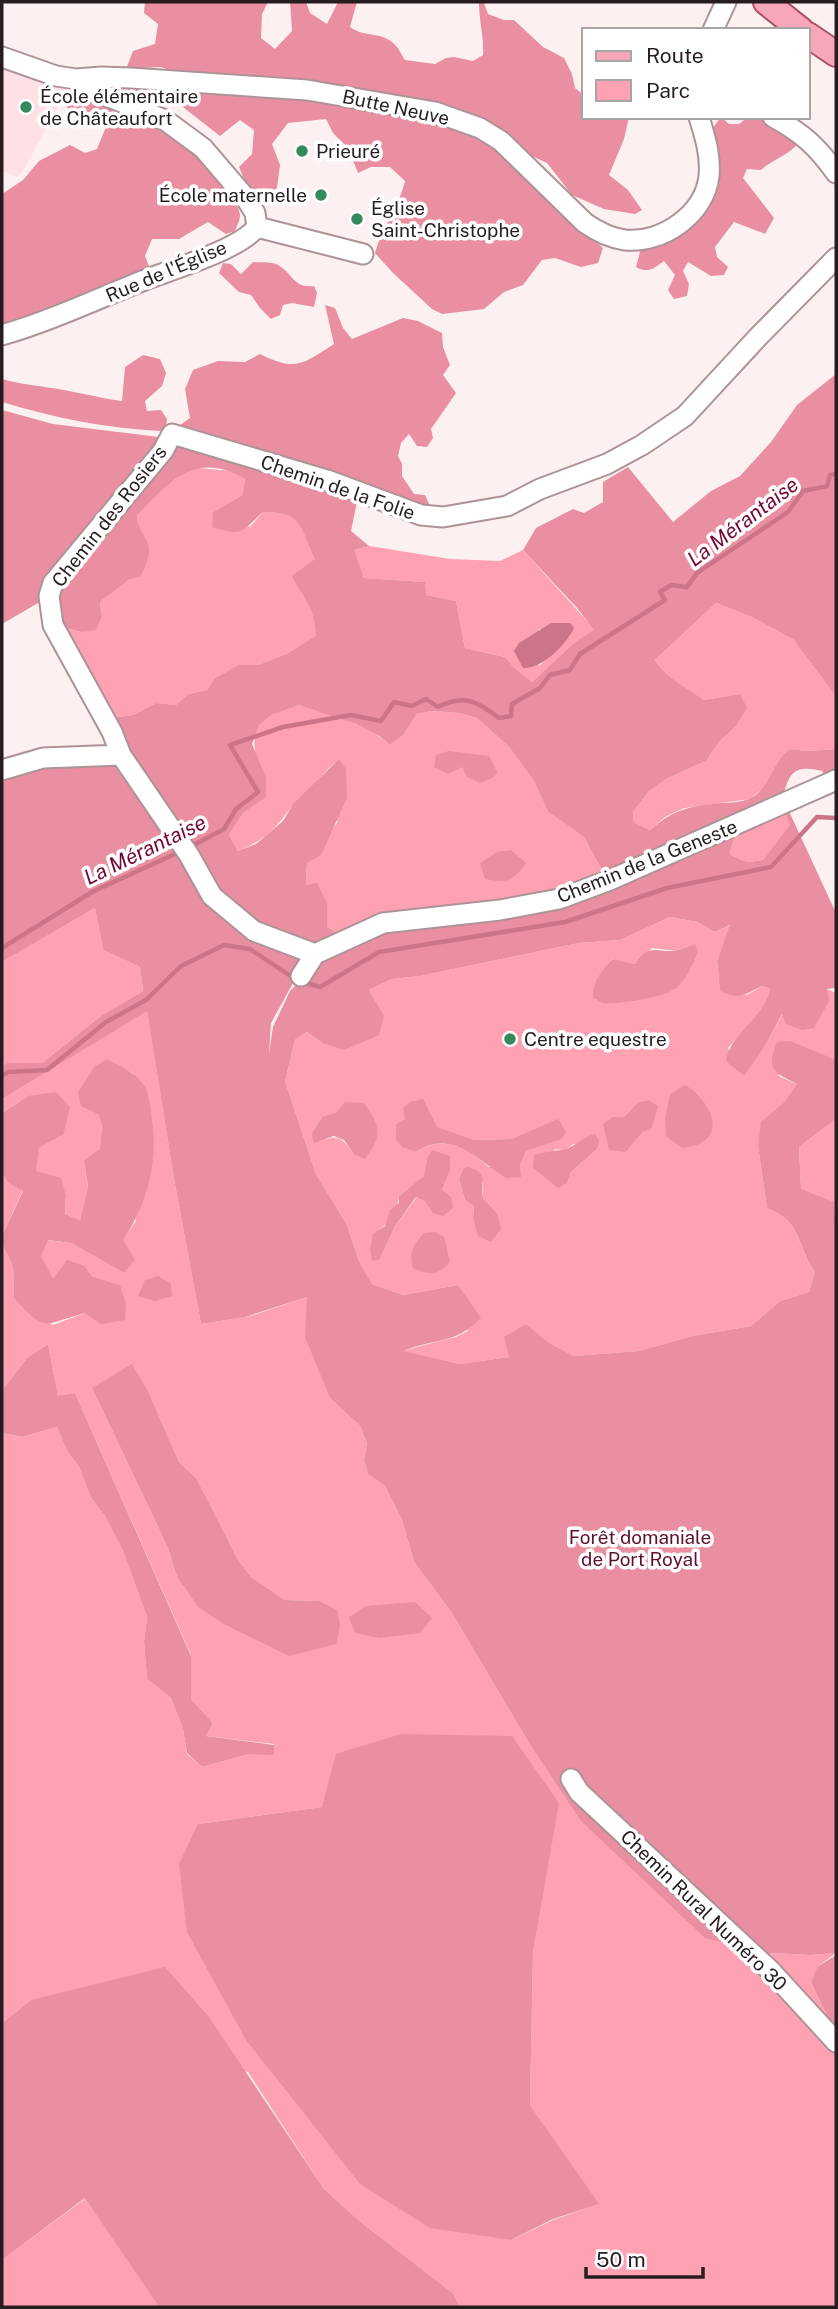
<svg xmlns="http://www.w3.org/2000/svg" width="838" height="2309" viewBox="0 0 838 2309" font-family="'Public Sans',sans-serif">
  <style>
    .built { fill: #fee0e5 }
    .green { fill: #fda1b3; fill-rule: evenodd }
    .forest { fill: #e98fa1; fill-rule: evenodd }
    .water { fill: #cd7588 }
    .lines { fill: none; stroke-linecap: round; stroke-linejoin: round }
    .stream { stroke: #cd7588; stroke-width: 4.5 }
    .minor-casing { stroke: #ad9397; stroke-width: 23 }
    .major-casing { stroke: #ac5167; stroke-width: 28 }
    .minor { stroke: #fff; stroke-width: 19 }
    .major { stroke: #f8a7bb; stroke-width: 24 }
    .poi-dot { fill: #358a5d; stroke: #fff; stroke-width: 2.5 }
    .labels { text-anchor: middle; stroke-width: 7; stroke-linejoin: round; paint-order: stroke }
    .poi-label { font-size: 19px; fill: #271d1f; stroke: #fff; text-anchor: start }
    .street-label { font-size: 19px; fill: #271d1f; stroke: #fff }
    .park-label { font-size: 19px; fill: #60102a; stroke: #fff }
    .water-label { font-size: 21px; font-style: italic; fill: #760732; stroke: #fff }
  </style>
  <rect width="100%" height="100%" fill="#fcf0f1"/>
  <path class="built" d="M3,64l64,26 -44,81 -6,6 -15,-7z"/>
  <path class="green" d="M197,468l36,3 12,8 -3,16 -29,17 37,15 13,-15c43,0 36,16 52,47l-14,34c12,14 14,24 16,43l-29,17 -30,12h-20l-23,13 -8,12 -19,4 -12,11 -20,-2 -23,12 -22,3 -45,-90 15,4 21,-16 -2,-14 30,-23 14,-42 -6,-9 -1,-12c20,-21 31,-36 60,-48z
    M369,546l81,13 50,2 23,-11 72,80 -19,11 -44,41 -20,-15 -7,-10 -40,-9 -9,-47 -31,-6 -1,-13 -60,-4 -11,-28zM539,629l32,6 -32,31z
    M716,603l38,15 40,22 14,16 28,40v53l-30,2 -16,-2 -28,40 -12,10 -66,9 -19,9 -15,13 -16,-6 -1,-12 16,-21 19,-13 38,-17 13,-19 16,-15 5,-33 -36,6c-17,-13 -38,-22 -49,-40z
    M299,705c32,10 66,18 91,40l13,-10 14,-21 15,-3 27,2 18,5 32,29 25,34 14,31 36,25 22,41 -36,13 -227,45 -16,-9v-24l-21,-18 1,-23 30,-39 2,-63c-11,7 -18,17 -27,27 -6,7 -14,12 -20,19 -16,22 -28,35 -54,45l-9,-16 14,-22 23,-17c-4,-19 -19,-54 -7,-71 8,-12 28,-16 40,-20z
    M786,815l5,10 -28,35 -16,2 -16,-7 -1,-3 5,-16 41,-20z
    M95,908l8,42 37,17 3,24 -41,24 -60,48h-35l-5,3v-104z
    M670,917l27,5 18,10 16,-7 -14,36 3,30 27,4 15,-9 8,3c-5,25 -26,39 -42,59l15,28 22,-30 18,-33 44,-24 9,4v67l-25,-9 -33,25 19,8 -13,18 -22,20 -4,24 9,62c6,3 15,7 20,12 14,15 16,37 28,52l-6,20 -29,9 -29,25 -59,10 -53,15 -65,5 -26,-14 -23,-18 -16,33 -49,7 -59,-13 55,-14 12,-6 -10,-46 -55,10 -31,-11 -13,-23 -12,-36 -31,-51 -31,-93 10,-41 12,-8 15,11 62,-28 -15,-25 23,-11 28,-3 159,-33 41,-3zM652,948l25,3 15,15 -18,24 -21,6 -50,7 9,-44 23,5zM648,1100l-5,32 -17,20 -2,-35 14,-15zM337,1113l17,41c-15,-21 -17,-17 -40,-12l-3,-8 12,-18zM405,1120l69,20 37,-1 46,-19 -10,23 -21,8 -6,15 -31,1c-22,-19 -46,-33 -73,-15l-20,-28zM573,1144l24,5 -26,23 -4,11 -13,-34 12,1zM427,1159l23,12 -8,19 -17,10 -8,-3 -22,29 -15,33 -7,-24c13,-9 25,-23 26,-39 9,-6 15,-14 26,-19zM463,1169l20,13v16l14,15 -24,5 1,-12 -9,-6 -6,-21z
    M147,1010l27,169 27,145 49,-8 57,-19 23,101 30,28 7,17 -3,17 4,14 17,12 17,34 12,42 38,51 78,132 50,75 188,133 43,2 25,-2 -19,14 -6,15 25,53v272h-377l-5,-13 -92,-71 -38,-34 -76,-117 -217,-72 -29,23v-590l20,4 35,-10 10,24 12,16 12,31 14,18 18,33 24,68 -3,25 3,37 24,19 12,31 4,25 15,13 47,-13h25v-10l-68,-8 7,-13 -22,-24v-44l-116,-262 -17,4 -10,-53 -20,13 -26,33v-147l11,24 1,31 39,27 32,-12 35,-28 -28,-9 -7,-10 -32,14 -13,-24 7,-16 24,3 53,30 -2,-33 14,-19 -2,-147 -26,-15 -10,55 4,12 -2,22 -16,14 4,26 -8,32 -15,-6 1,-18 -31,-25 4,-23 24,-13 -35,-39 -26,17v-14zM92,1388l57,5 30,69 18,17 40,79 14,19 34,23 34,1 -122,5 -20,-29 -9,-29zM558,1802l-25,150 -3,153 68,99 -45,16 -42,20 -313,-416 124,-17z
    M836,1119v121l-35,-51 -2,-42z
    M2,1173l6,10 15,7 -21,46z
    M86,2198l73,109h-157v-47z"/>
  <path class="forest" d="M145,2h123l-6,12 -1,24 14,11 17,-18 -2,-29h16l4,11 17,11 11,-22h19l-7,25c13,10 30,5 42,15 6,4 9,12 13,18l30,4 11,-6 8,-1 19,4 10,-6c1,-19 -4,-34 -4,-53l5,1 4,11 16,6h10l29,27 21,11 8,16 3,14 9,7v22h45l-5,22 -15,36 19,15 14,20 -7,4 -31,-5 -32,-14 -25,-32 -26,-12 -202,-70 -15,5 -124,-12 -19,-7 -35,2 7,-18 22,-7 3,-20 -14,-11z
    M120,86l108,5 115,12 64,13 58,15 33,16 105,101 -5,15 -17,4 -26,-9 -13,2 -19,25 -19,7 -20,17 -42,5 -10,-5 -39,-36 -18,-20c7,-26 24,-46 30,-72l-15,-14h-19l-13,6 -10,-25 -15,-15 -7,-14 -38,4 -16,21 8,21 -3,23 -13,9 -18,-13 -7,-17 13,-13 2,-24 -14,-10 -20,16 -41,-32 -26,2 -31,-12z
    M74,96c29,5 61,17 87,31 19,10 78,67 79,88 0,5 -3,11 -5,16l-9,3 -18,-12 -29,17h-27l-7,17 6,15 -149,58v-135l21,-14 16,-19 31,-16 15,8 12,-4 9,-22 -35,-16 -8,-7z
    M721,117l8,7h10l9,-7 23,3 29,21c-10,14 -27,18 -39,29l-14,-1 -4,9 31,40 -9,16 -31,-12 -19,25 2,10 11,10 -4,8 -13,1 -23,-14 -5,9 6,13 -2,12 -13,3 -6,-9 7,-15 -11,-14c-10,7 -15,13 -28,6l5,-19 52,-30 15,-84z
    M253,262c9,1 21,-1 28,5 13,9 13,21 33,19l3,7 -3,14 -22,-4 -9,2 -3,10 -9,4 -11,-11 -9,-13 -12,-3 -20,-19 4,-10 8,1 10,10z
    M325,305l10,3 8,20 9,11 51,-21 15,3 24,12 1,14 7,18 -7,10 13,18 -25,36 2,9 -6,9 -10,-1 -8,-12 -8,9 -3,13 4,8v12l12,18 11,1 5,11 -9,6 -223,-76 -19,-10 11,-8 -5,-29 8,-19 25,-9 27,1 15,-8c36,18 43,10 74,-10z
    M143,355l17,4 6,14 -4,13 -17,15 2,10 14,-1 6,9 -1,9 -6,3c-54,-3 -106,-13 -158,-29v-23c17,5 32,6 49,9 24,3 47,10 71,13l3,-34z
    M836,374v322l-42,-56 -40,-22 -38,-15 -61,57c11,18 32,27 49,40l36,-6 7,14 -12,19 -16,15 -13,19 -38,17 -19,13 -16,21 1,11 16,7c24,-21 41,-24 71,-27 9,0 20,-1 28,-4 20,-8 23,-37 41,-50l16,2 30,-2v26l-9,4 -5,-8c-29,-7 -33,2 -40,29l-176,78 -22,-41 -36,-25 -14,-31 -25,-34 -32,-29 -18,-5 -27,-2 -15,3 -14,21 -13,10 -11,-9 -23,-12 -57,-19 -28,10 -12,10 -7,19 14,34v19l-23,16 -14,22 9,16 18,-7 27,-23 10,-17 46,-45 7,10 1,29 -26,57 -14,8 -1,22 11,-2 10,20v24l16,9 -30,14 -59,-25 -39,-32 -75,-118 -29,-57 22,-3 23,-12 20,2 12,-11 19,-4 8,-12 23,-13h20l30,-12 28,-17c-2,-33 -11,-33 -24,-60l23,-17c-16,-31 -10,-47 -52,-47 -22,20 -19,25 -51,15l1,-15 29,-17 3,-16c-49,-30 -77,4 -108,37 1,16 10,20 12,32 1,9 -5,20 -8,28l-11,3 -30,23 2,14 -6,14 -15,2 -15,-4 -13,-30 119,-158 186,57 -7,34 18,15 -15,4 10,28 61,4 1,13 30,6 9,47 40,9 8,10 19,15 44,-41 18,-11 -17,-22 -54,-58 13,-22 37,-19 11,4 19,-11v-20l25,-15 45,55 38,-31 29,-15 31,-34 26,-37z
    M2,410l51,14 114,14 -122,161 -43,25z
    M449,751l40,5 9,17 -6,5 -12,5 -13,-6 -5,-10 -14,7 -14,-7 2,-12z
    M114,755l93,143 101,58 -37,67 -2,31 4,-27 17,-36 27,-27 24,-19 57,-21 158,-21 231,-96 49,106v75l-9,1 2,12 -15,27 -12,2 -16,-6 -4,-10 -17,32 -21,30 -18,-15c5,-30 37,-40 44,-72l-8,-3c-18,8 -21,15 -42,5l-3,-30 13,-36 -15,7 -18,-10 -27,-5 -50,23 -41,3 -159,33 -28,3 -23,11 15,25 -5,20 -35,15 -22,-7 -15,-11 -12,8 -10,41 31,93 31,51 12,36 13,23 31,11 55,-10 23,33c-26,27 -47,20 -78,33l57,13 49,-7 -5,-20 22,-13 22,18 26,14 65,-5 53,-15 59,-10 29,-25 29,-9 6,-20c-12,-15 -14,-38 -28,-52 -5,-5 -14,-9 -20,-12l-9,-62 3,-24 23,-20 13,-18c-24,-12 -31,-14 -20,-42l13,-1 46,19v59l-37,28 2,42 33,13 2,38v713l-25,2 -43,-2 -63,-15 -125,-118 -50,-75 -78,-132 -38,-51 -12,-42 -17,-34 -17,-12 -4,-14 3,-17 -7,-17 -30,-28 -25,-61 2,-40 -62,20 -44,7 -27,-145 -27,-168 -145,88v-33l5,-3h35l60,-48 41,-24 -3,-24 -37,-17 -8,-42 -93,54v-185l52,-14zM786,815l4,10 -27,35 -16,2 -16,-7 -1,-3 5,-16 41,-20z
    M511,850l15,13c-13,19 -19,20 -41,16l-5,-16 17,-11z
    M695,944l3,8c-5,12 -12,29 -23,37 -10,8 -59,16 -72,14 -3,-1 -6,-4 -10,-5 -2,-15 10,-29 20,-39l22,5c14,-21 19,-12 39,-13 7,0 15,-5 21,-7z
    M108,1059c14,8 31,15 38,30 4,10 5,22 6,32 6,43 -5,83 -29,119l12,20 -11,13 -53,-30 -23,-3 -7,16 12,23 14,-19 18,6 7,10 28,9 6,18 -1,17 -24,4 -16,-11c-41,11 -39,21 -71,-15l-1,-31 -11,-24v-7l21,-45 -15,-8 -6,-10v-60l26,-17 28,-4 14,15 -7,28 -24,13 -3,23 25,7 5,18 -1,18 15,6 8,-33 -4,-26 16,-13 2,-22 -4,-12 -17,-8 -3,-14 17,-26z
    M685,1085c18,10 44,44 14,59 -4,2 -12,3 -17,4l-16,-12 -1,-17 5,-25z
    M423,1099l14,28 37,13 37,-1 47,-20 8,13 -5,7 -35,12 -6,15 1,11 -15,1c-28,-18 -55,-50 -90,-26l-14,-5 -6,-8v-15l9,-5 -2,-11 7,-6z
    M648,1100l10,6 -6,21 -9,5 -17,20 -17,-2 -6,-26 10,-7h11l14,-15z
    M345,1102l19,1c16,23 19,32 1,56l-11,-5 -10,-14 -10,-4 -20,7 -3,-9 12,-18 13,-3z
    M595,1134l4,7 -2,8 -26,23 -4,11 -9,5 -25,-20 1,-13c8,-3 31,-5 35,-7 9,-5 15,-11 26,-14z
    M432,1150l18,6v15l-8,19 9,7 2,11 -10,8 -10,-3 -8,-12 -9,-4 -21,29 -15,33 -8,2 -2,-12 3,-15 12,-8 5,-16 9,-7v-7c9,-6 15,-14 25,-19l3,-18z
    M467,1167c23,6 13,13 16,31l14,15 4,16 -10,13 -13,-6 -5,-18 1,-12 -9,-6 -6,-21 4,-10z
    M435,1232l9,5 6,25c-12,14 -22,13 -37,6 -4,-15 0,-24 11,-35z
    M158,1276l13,8 1,12 -17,5 -17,-5 7,-16z
    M48,1344l10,52 17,-3 116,263v43l22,24 -7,13 68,9v10l-25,-1 -47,13 -15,-14 -4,-24 -12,-31 -24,-19 -3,-37 3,-25 -24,-67 -18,-34 -14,-18 -12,-31 -12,-16 -10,-24 -35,10 -20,-4v-43l26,-33z
    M132,1364l17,29 30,69 18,17 40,79 14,19 34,23 34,1 18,9 3,16 -4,18 -47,12 -67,-33 -25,-17 -20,-29 -9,-29 -76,-160z
    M415,1602l17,16 -12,15 -40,5 -25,-5 -6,-16 17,-11z
    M401,1734l111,2 47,67 -26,149 -3,153 69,99 -46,15 -42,21 -81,-12 -70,-44 -114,-144 -59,-108 -8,-68 19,-40 124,-17 14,-53z
    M836,1955v80l-25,-53 6,-15z
    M165,1967l44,50 115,172 38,34 92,71 5,13h-300l-74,-109 -83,62v-237l29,-23z"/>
  <path class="water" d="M551,623h19l4,5c-7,16 -32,41 -51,40l-9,-17 5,-8z"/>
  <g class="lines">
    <path class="stream" d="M190,847l34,-18 12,-20 22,-17 -28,-47 53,-18 68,-12 30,6 13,-19 18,4 14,-7 12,8c26,-13 39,-6 61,11l12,-2 1,-12 28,-16 10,-13 20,-5 10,-16 85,-54 -5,-8 11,-7 16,2 10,-14 91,-61 15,-21 24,-5 3,-11 6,-1
      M2,948l90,-56 87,-40
      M303,982l17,5 59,-35 186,-30 102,-34 104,-21 46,-50 19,1
      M2,1076l6,-4 39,-2 59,-48 40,-22 35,-34 43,-21 26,4 45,30"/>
    <defs>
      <path id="minor" d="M713,30l13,-28
        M2,57l54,19 20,3 25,-2 30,1 176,12 128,22 45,16 21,13 84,82c13,9 25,15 40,17 37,4 80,-26 84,-64 2,-21 -4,-39 -10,-59
        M773,117c29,16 44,29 63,56
        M257,227l106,27
        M2,335c48,-14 93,-35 140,-54 28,-11 97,-31 115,-54l-2,-14 -10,-16 -42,-49 -38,-28 -80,-33 -9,-8
        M2,770l41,-12 78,-3
        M315,954l-61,-23 -42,-35 -23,-41 -68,-100 -9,-23 -59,-107 -4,-29 4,-13 110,-132 9,-17 155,46 94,35 22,2 64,-11 33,-17 67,-25 35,-19 43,-29 73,-79 78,-79
        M301,976l14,-22 68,-31 117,-13 59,-11 51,-19 226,-100
        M571,1779l8,13 191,178 66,72"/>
      <path id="major" d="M766,2l35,28
        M808,35l28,19"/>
    </defs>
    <use href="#minor" class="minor-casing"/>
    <use href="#major" class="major-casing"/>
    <use href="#minor" class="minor"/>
    <use href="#major" class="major"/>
  </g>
  <g class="poi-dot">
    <circle cx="26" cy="107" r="7"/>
    <circle cx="302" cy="151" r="7"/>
    <circle cx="321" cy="195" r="7"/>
    <circle cx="357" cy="219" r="7"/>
    <circle cx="510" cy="1039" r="7"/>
  </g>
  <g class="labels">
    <g class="poi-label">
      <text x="40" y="103">École élémentaire<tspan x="40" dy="22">de Châteaufort</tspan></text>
      <text x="316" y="158">Prieuré</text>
      <text x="307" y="202" text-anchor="end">École maternelle</text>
      <text x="371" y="215">Église<tspan x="371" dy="22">Saint-Christophe</tspan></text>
      <text x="524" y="1046">Centre equestre</text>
    </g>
    <g class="street-label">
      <text transform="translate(396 107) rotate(12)" y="7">Butte Neuve</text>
      <text transform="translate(166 271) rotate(-23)" y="7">Rue de l'Église</text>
      <text transform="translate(338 487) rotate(19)" y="7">Chemin de la Folie</text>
      <text transform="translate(109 516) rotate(-52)" y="7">Chemin des Rosiers</text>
      <text transform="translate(647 861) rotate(-22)" y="7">Chemin de la Geneste</text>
      <text transform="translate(704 1910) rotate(44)" y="7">Chemin Rural Numéro 30</text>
    </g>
    <g class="park-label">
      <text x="640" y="1544">Forêt domaniale<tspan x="640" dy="22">de Port Royal</tspan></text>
    </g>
    <g class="water-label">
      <text transform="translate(743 522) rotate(-37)" y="7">La Mérantaise</text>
      <text transform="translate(145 850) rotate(-26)" y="7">La Mérantaise</text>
    </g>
  </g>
  <rect width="838" height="2309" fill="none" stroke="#271d1f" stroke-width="7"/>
  <rect x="582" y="28" width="228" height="91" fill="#ffffff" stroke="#a9a5a5" stroke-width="2"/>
  <rect x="596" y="51" width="35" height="10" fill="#f8a7bb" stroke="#a9a5a5" stroke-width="2"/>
  <text x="646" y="63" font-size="21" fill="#271d1f">Route</text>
  <rect x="596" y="80" width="35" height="21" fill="#fda1b3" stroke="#a9a5a5" stroke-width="2"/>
  <text x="646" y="98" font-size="21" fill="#271d1f">Parc</text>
  <path d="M586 2267v10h117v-10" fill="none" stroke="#271d1f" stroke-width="3.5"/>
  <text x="596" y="2267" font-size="21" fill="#271d1f" stroke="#ffffff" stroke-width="5" paint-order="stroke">50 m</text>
</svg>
